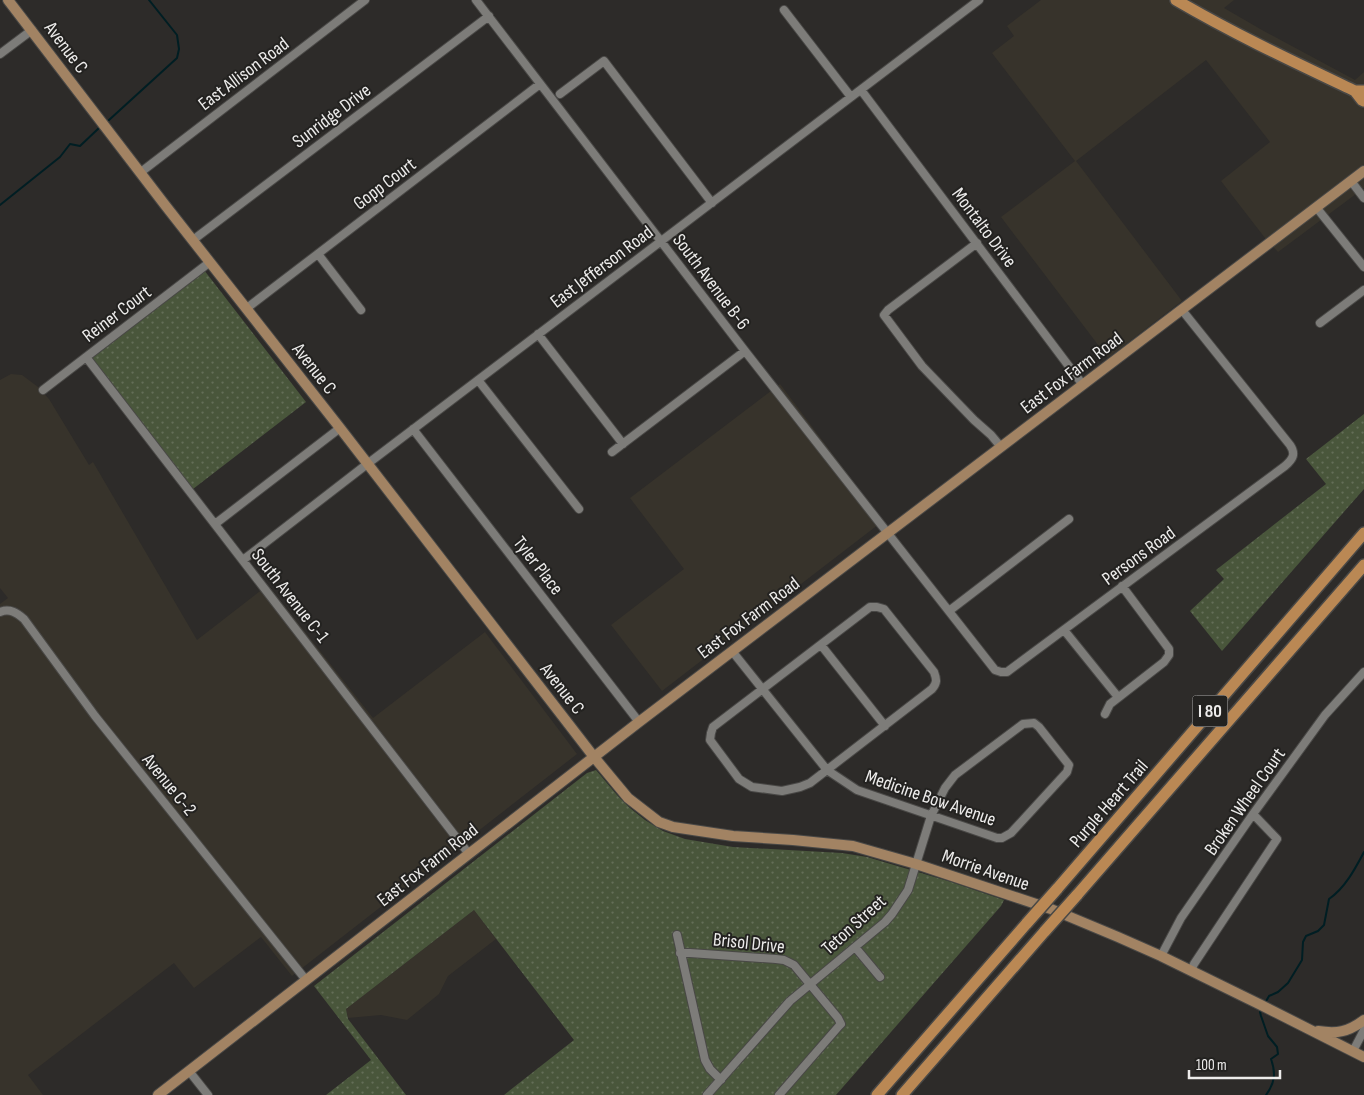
<svg xmlns="http://www.w3.org/2000/svg" width="1364" height="1095" viewBox="0 0 1364 1095" font-family="'Sofia Sans Condensed',sans-serif">
  <style>
    .built { fill: #37332b }
    .grass { fill: url(#grass-dots) }
    .lines { fill: none; stroke-linecap: round; stroke-linejoin: round }
    .stream { stroke: #001e23; stroke-width: 2 }
    .minor-casing { stroke: #494846; stroke-width: 10 }
    .major-casing { stroke: #494846; stroke-width: 12 }
    .highway-casing { stroke: #494846; stroke-width: 14 }
    .minor { stroke: #7d7c79; stroke-width: 8 }
    .major { stroke: #a28363; stroke-width: 10 }
    .highway { stroke: #ba8854; stroke-width: 11 }
    .highway-bridge-casing { stroke: #494846; stroke-width: 14; stroke-linecap: butt }
    .highway-bridge { stroke: #ba8854; stroke-width: 11 }
    .labels { text-anchor: middle; stroke-width: 4; stroke-linejoin: round; paint-order: stroke }
    .shield { fill: #232220; stroke: #b0afae; stroke-width: 1 }
    .shield-label { font-size: 18px; font-weight: bold; fill: #edeceb }
    .street-label { font-size: 19px; fill: #edeceb; stroke: #232220 }
  </style>
  <defs>
    <pattern id="grass-dots" width="8" height="8" patternUnits="userSpaceOnUse" patternTransform="scale(1.25)"><rect width="8" height="8" fill="#49563b"/><path d="M2 2h.1M6 6h.1" fill="none" stroke="#646e58" stroke-width="1.8" stroke-linecap="round"/></pattern>
  </defs>
  <rect width="100%" height="100%" fill="#2d2b29"/>
  <path class="built" d="M1041,0h193l-10,8 38,22 93,50 9,-8v116l-86,64 -13,-14 -44,-57 49,-39 -64,-82 -130,101 106,140 -74,57 -107,-141 74,-56 -83,-108 22,-17 -7,-10z
    M11,374l11,1 16,12 11,12 40,66 4,-3 104,178 71,-55 105,133 112,-86 92,122 -285,222 -31,-39 -67,51 -20,-25 -146,112 15,20h-43v-491l8,-6 -8,-10v-208z
    M780,384l103,137 -221,170 -51,-66 73,-56 -54,-71z
    M474,910l22,29 -48,37 -9,18 -32,26 -26,-5 -33,3 -2,-9z"/>
  <path class="grass" d="M204,270l102,132 -113,87 -102,-132z
    M1364,414v75l-142,162 -32,-40 34,-32 -8,-9 110,-86 -20,-25z
    M596,770l21,25 13,13 15,12 18,11 22,8 48,8 109,6 25,4 81,24 56,19 -3,6 -165,189h-332l70,-55 -100,-130 -128,99 2,10 58,76h-80l45,-35 -57,-74 273,-213z"/>
  <g class="lines">
    <path class="stream" d="M109,120l68,-62 2,-9 -2,-14 -28,-35
      M0,205l60,-48 10,-13 10,2 19,-18
      M1265,1003l4,-7 9,-4 10,-9 14,-23 1,-18 3,-6 12,-5 6,-6 5,-26c16,-11 26,-30 35,-47
      M1262,1009l-2,3 1,4 7,20 9,11 1,7 -7,5c5,14 4,24 -5,36"/>
    <defs>
      <path id="minor" d="M476,0l269,351 250,319 6,2h6l278,-206c8,-7 11,-12 5,-21l-108,-135
        M784,10l67,87
        M0,54l32,-24
        M861,90l222,295
        M560,94l44,-33 108,142
        M141,172l224,-172
        M1351,181l13,17
        M1316,207l48,60
        M193,240l296,-224
        M977,243l-89,67 -4,5 38,51 52,54 17,15 10,12
        M318,254l43,56
        M247,308l293,-224
        M1320,323l44,-33
        M538,334l85,110
        M86,357l383,497
        M478,380l101,129
        M43,390l167,-128
        M413,429l226,293
        M612,452l133,-101
        M215,524l125,-96
        M243,560l119,-92 617,-468
        M870,607h7l7,2 50,63c3,8 3,11 -2,17l-122,94 -10,4 -18,4 -30,-4 -13,-8 -29,-39 1,-7 2,-6z
        M949,611l120,-92
        M0,612c10,-4 17,1 24,7l71,97 211,264
        M1064,630l54,67
        M821,645l64,81
        M1105,714l5,-10 54,-42 5,-7v-6l-47,-63
        M677,935l28,125 5,9 11,11
        M855,947l25,30
        M680,953h10l86,6 8,1 10,5 44,53 3,6 -2,2 -60,69
        M1161,956l20,-38 72,-104 72,-99 39,-43
        M1191,971l3,-7 83,-125 -24,-25
        M1353,1051l11,-21
        M189,1071l19,24
        M707,1095l83,-94 95,-79 7,-8 16,-24 23,-74 14,-28 10,-13 68,-51 11,-1 5,4 30,38 -2,7 -56,61 -9,5h-5l-140,-48 -30,-20 -95,-119"/>
      <path id="major" d="M8,0l157,205 175,223 254,329 34,41 31,24 14,5 60,9 60,4 60,6 63,18 135,45 67,28 43,19 100,49 103,52
        M1318,1031c19,3 30,1 46,-11
        M158,1095l481,-373 725,-551"/>
      <path id="highway" d="M1176,0c58,34 118,62 179,91h9
        M1355,91l7,9 2,1
        M1057,889l307,-356
        M1077,895l287,-330
        M877,1095l150,-172
        M902,1095l143,-164"/>
    </defs>
    <use href="#minor" class="minor-casing"/>
    <use href="#major" class="major-casing"/>
    <use href="#highway" class="highway-casing"/>
    <use href="#minor" class="minor"/>
    <use href="#major" class="major"/>
    <use href="#highway" class="highway"/>
    <defs>
      <path id="highway-bridge" d="M1027,923l30,-34
        M1045,931l32,-36"/>
    </defs>
    <use href="#highway-bridge" class="highway-bridge-casing"/>
    <use href="#highway-bridge" class="highway-bridge"/>
  </g>
  <g class="labels">
    <rect class="shield" x="1192.5" y="695.5" width="35" height="31" rx="4"/>
    <g class="shield-label">
      <text x="1210" y="717">I 80</text>
    </g>
    <g class="street-label">
      <text transform="translate(67 47) rotate(53)" y="7">Avenue C</text>
      <text transform="translate(243 73) rotate(-37)" y="7">East Allison Road</text>
      <text transform="translate(331 115) rotate(-37)" y="7">Sunridge Drive</text>
      <text transform="translate(384 183) rotate(-37)" y="7">Gopp Court</text>
      <text transform="translate(985 227) rotate(53)" y="7">Montalto Drive</text>
      <text transform="translate(601 266) rotate(-37)" y="7">East Jefferson Road</text>
      <text transform="translate(712 281) rotate(53)" y="7">South Avenue B-6</text>
      <text transform="translate(116 313) rotate(-37)" y="7">Reiner Court</text>
      <text transform="translate(315 368) rotate(52)" y="7">Avenue C</text>
      <text transform="translate(1071 372) rotate(-37)" y="7">East Fox Farm Road</text>
      <text transform="translate(1138 555) rotate(-36)" y="7">Persons Road</text>
      <text transform="translate(539 565) rotate(52)" y="7">Tyler Place</text>
      <text transform="translate(291 595) rotate(52)" y="7">South Avenue C-1</text>
      <text transform="translate(748 617) rotate(-37)" y="7">East Fox Farm Road</text>
      <text transform="translate(563 688) rotate(52)" y="7">Avenue C</text>
      <text transform="translate(170 784) rotate(51)" y="7">Avenue C-2</text>
      <text transform="translate(931 797) rotate(19)" y="7">Medicine Bow Avenue</text>
      <text transform="translate(1244 801) rotate(-55)" y="7">Broken Wheel Court</text>
      <text transform="translate(1108 803) rotate(-49)" y="7">Purple Heart Trail</text>
      <text transform="translate(427 864) rotate(-38)" y="7">East Fox Farm Road</text>
      <text transform="translate(986 869) rotate(19)" y="7">Morrie Avenue</text>
      <text transform="translate(853 924) rotate(-42)" y="7">Teton Street</text>
      <text transform="translate(749 942) rotate(6)" y="7">Brisol Drive</text>
    </g>
  </g>
  <path d="M1189 1070v8h91v-8" fill="none" stroke="#edeceb" stroke-width="2.5"/>
  <text x="1196" y="1070" font-size="15" fill="#edeceb" stroke="#232220" stroke-width="4" paint-order="stroke">100 m</text>
</svg>
